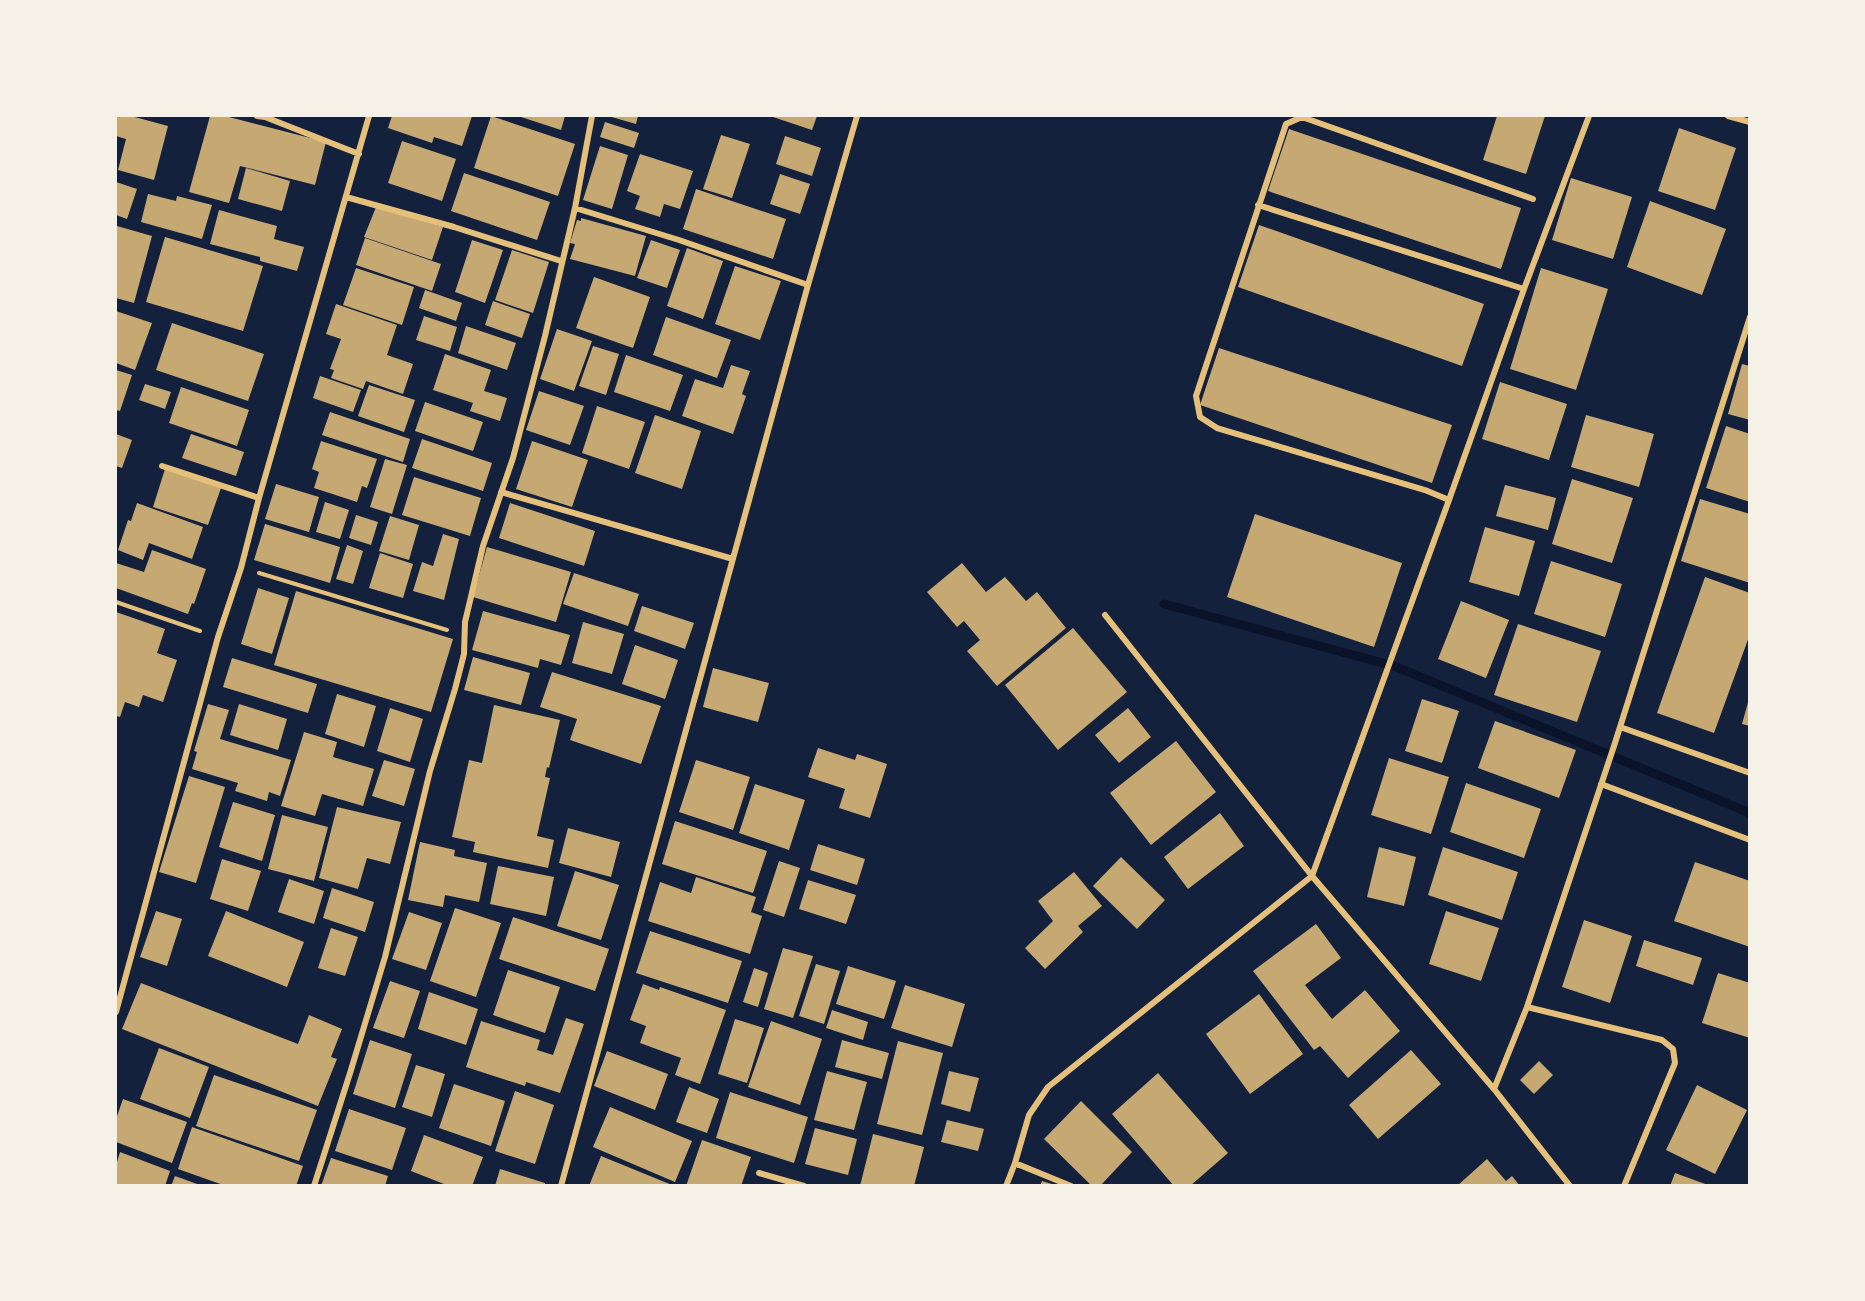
<svg xmlns="http://www.w3.org/2000/svg" width="1865" height="1301" viewBox="0 0 1865 1301" font-family="'Archivo Narrow',sans-serif">
  <style>
    .lines { fill: none; stroke-linecap: round; stroke-linejoin: round }
    .stream { stroke: #0b132b; stroke-width: 9 }
    .building { fill: #c6a872 }
    .path { stroke: #e5c07b; stroke-width: 4 }
    .minor { stroke: #e5c07b; stroke-width: 6 }
  </style>
  <rect width="100%" height="100%" fill="#14213d"/>
  <g class="lines">
    <path class="stream" d="M1164,604l230,62 356,147"/>
  </g>
  <path class="building" d="M116,116h15l37,10 -14,54 -36,-10 8,-31 -10,-3z
    M210,116h15l101,26 -11,43 -75,-19 -11,37 -40,-11z
    M392,116h80l-10,30 -28,-9 -2,6 -44,-15z
    M491,116l84,28 -17,52 -84,-28z
    M518,116h47l-4,14z
    M608,116h30l-2,8z
    M770,116h47l-5,14z
    M1497,116h48l-19,58 -43,-14z
    M605,122l34,11 -5,15 -34,-11z
    M1679,128l57,20 -21,62 -57,-19z
    M1289,129l232,79 -20,61 -233,-78z
    M721,135l29,9 -18,54 -29,-9z
    M785,136l36,12 -9,28 -36,-12z
    M402,141l54,18 -14,42 -54,-18z
    M600,146l28,9 -16,54 -29,-9z
    M640,154l53,17 -13,38 -16,-5 -4,13 -25,-8 5,-13 -13,-5z
    M246,168l44,13 -8,30 -44,-12z
    M464,173l86,29 -13,38 -86,-29z
    M780,174l30,10 -10,30 -30,-10z
    M1571,178l61,19 -19,62 -61,-19z
    M116,182l21,7 -10,30 -11,-4z
    M696,189l90,30 -13,40 -90,-30z
    M148,194l28,7 1,-5 35,9 -10,34 -61,-17z
    M1650,201l76,28 -24,66 -75,-28z
    M376,207l67,20 -11,33 -68,-23z
    M219,210l58,16 -3,13 30,8 -7,24 -37,-10v-4l-50,-13z
    M581,218l65,18 -11,40 -65,-17 5,-15 -5,-1 7,-23 4,1z
    M1259,225l225,79 -22,62 -224,-79z
    M117,226l35,10 -18,67 -18,-5z
    M165,237l98,29 -20,65 -97,-29z
    M365,238l76,26 -9,27 -76,-26z
    M472,240l31,10 -18,53 -30,-11z
    M651,240l29,10 -13,38 -30,-10z
    M687,248l36,13 -20,58 -36,-13z
    M512,250l37,12 -16,51 -38,-13z
    M735,266l46,15 -21,59 -45,-16z
    M356,268l58,19 -12,38 -59,-20z
    M1541,268l67,21 -32,101 -66,-21z
    M594,277l56,20 -17,51 -57,-20z
    M425,290l37,13 -6,18 -37,-13z
    M493,301l37,13 -8,24 -37,-13z
    M336,304l61,21 -10,30 26,9 -10,30 -37,-13 -3,8 -32,-11 3,-8 -4,-1 11,-30 -15,-5z
    M116,311l36,12 -17,47 -19,-7z
    M424,316l33,11 -7,24 -34,-11z
    M666,317l65,23 -14,38 -64,-23z
    M172,323l92,31 -16,47 -92,-31z
    M466,326l50,17 -9,27 -49,-17z
    M557,329l35,12 -18,50 -34,-12z
    M593,346l26,8 -13,41 -27,-9z
    M1219,348l233,77 -20,58 -232,-78z
    M445,354l46,16 -7,21 23,7 -7,23 -30,-10 3,-8 -40,-13z
    M626,355l57,20 -13,36 -56,-19z
    M1742,364l8,2v54l-22,-6z
    M731,365l19,6 -8,23 4,2 -13,38 -51,-18 13,-37 28,9z
    M116,370l16,5 -12,36 -4,-1z
    M320,376l41,14 -8,22 -40,-14z
    M1500,382l67,22 -18,56 -67,-21z
    M145,384l26,8 -6,17 -26,-9z
    M369,385l46,15 -11,32 -46,-16z
    M181,387l68,23 -12,36 -68,-23z
    M539,391l45,15 -14,39 -44,-15z
    M425,402l58,20 -10,29 -58,-20z
    M597,406l48,16 -16,47 -47,-16z
    M330,412l80,27 -7,23 -81,-27z
    M655,415l46,16 -19,58 -47,-16z
    M1586,415l68,19 -15,53 -68,-20z
    M1726,426l24,8v68l-44,-14z
    M116,434l16,6 -10,28 -6,-2z
    M191,434l53,18 -8,24 -54,-18z
    M422,439l70,24 -9,28 -71,-23z
    M321,441l56,18 -10,29 -5,-2 -5,16 -43,-14 5,-16 -7,-3z
    M532,441l56,19 -16,47 -56,-18z
    M385,459l22,6 -15,49 -22,-7z
    M165,469l56,19 -13,37 -55,-18z
    M414,477l67,21 -11,38 -68,-21z
    M1572,479l61,19 -21,65 -60,-19z
    M276,484l43,13 -10,35 -44,-13z
    M1505,485l51,13 -8,32 -52,-14z
    M1700,499l50,15v69l-69,-22z
    M325,502l24,8 -9,29 -24,-7z
    M137,503l66,24 -11,32 -43,-16 -6,17 -25,-10 10,-30 3,1z
    M510,503l85,28 -11,35 -85,-28z
    M1255,514l147,49 -28,84 -147,-50z
    M356,515l22,7 -7,23 -22,-7z
    M390,516l29,9 -10,35 -30,-9z
    M265,524l75,23 -10,36 -76,-23z
    M1485,527l50,14 -16,55 -50,-14z
    M443,534l16,5 -15,61 -31,-9 9,-29 11,4z
    M347,545l16,6 -10,33 -17,-5z
    M487,547l84,25 -15,50 -83,-25z
    M152,550l54,19 -12,35 -2,-1 -4,11 -72,-26v-25l28,9z
    M380,553l33,11 -10,34 -34,-10z
    M1551,561l71,23 -17,53 -71,-23z
    M962,563l24,29 19,-15 21,24 11,-9 29,36 -69,58 -30,-35 13,-11 -16,-19 -7,6 -30,-35z
    M574,573l65,21 -11,32 -65,-22z
    M1705,577l45,16v41l-36,99 -57,-20z
    M258,588l31,10 -17,56 -31,-10z
    M296,591l157,48 -22,73 -157,-47z
    M1461,601l48,19 -23,58 -48,-19z
    M642,606l52,17 -9,26 -51,-18z
    M483,611l87,24 -9,30 -21,-6 -2,9 -66,-18z
    M116,612l49,17 -8,24 20,7 -14,42 -20,-7 -4,12 -14,-5 -5,15 -4,-1z
    M583,622l41,12 -12,40 -40,-11z
    M1518,624l83,27 -24,71 -83,-27z
    M1073,628l54,64 -69,58 -53,-65z
    M635,645l43,15 -13,39 -43,-15z
    M473,657l57,16 -9,32 -57,-15z
    M232,658l85,26 -9,29 -85,-26z
    M713,668l56,15 -11,39 -55,-15z
    M552,672l109,34 -20,58 -71,-24 7,-21 -37,-12z
    M337,694l39,12 -12,41 -39,-13z
    M1422,699l37,12 -17,52 -37,-12z
    M1749,699h1v27l-8,-2z
    M208,704l21,6 -9,29 71,21 -11,36 -11,-4 -2,9 -32,-10 3,-8 -46,-14 5,-17 -3,-1z
    M239,704l48,15 -9,31 -48,-15z
    M494,705l66,15 -11,48 -2,-1 -2,10 5,1 -13,58 17,4 -6,28 -75,-16 2,-10 -23,-5 17,-77 13,3z
    M390,708l33,11 -13,43 -33,-11z
    M1128,708l23,29 -32,26 -24,-28z
    M1495,721l81,29 -17,48 -81,-30z
    M304,732l33,10 -4,15 41,12 -11,37 -41,-12 -7,22 -34,-10z
    M1176,741l40,51 -65,53 -41,-52z
    M818,748l37,12 2,-6 30,10 -17,54 -31,-10 6,-19 -37,-12z
    M1389,758l60,19 -18,57 -60,-19z
    M384,760l31,9 -11,37 -32,-10z
    M696,760l54,17 -17,53 -54,-18z
    M189,776l36,11 -29,96 -37,-11z
    M1466,783l75,26 -17,49 -74,-26z
    M755,784l50,16 -16,50 -50,-17z
    M233,802l42,13 -13,46 -43,-14z
    M337,807l64,15 -11,42 -23,-6 -9,31 -39,-11z
    M1220,813l24,33 -56,43 -24,-32z
    M282,815l46,12 -14,54 -46,-12z
    M675,821l92,30 -14,42 -91,-29z
    M568,828l52,14 -9,35 -52,-14z
    M420,842l35,8 -1,6 33,7 -8,39 -34,-7 -2,12 -35,-7z
    M818,844l47,15 -8,26 -47,-15z
    M1379,847l37,10 -12,49 -37,-9z
    M1443,847l75,25 -16,48 -74,-25z
    M1121,857l44,43 -28,29 -44,-43z
    M222,859l39,12 -13,40 -38,-12z
    M779,861l21,7 -16,49 -21,-7z
    M1695,862l55,19v66l-76,-26z
    M498,866l56,11 -8,39 -56,-12z
    M575,871l44,14 -18,55 -44,-14z
    M1074,872l28,34 -24,20 5,6 -38,37 -20,-21 28,-27 -15,-20z
    M696,877l60,20 -5,15 11,4 -12,38 -102,-33 12,-39 31,11z
    M289,879l35,12 -10,33 -36,-12z
    M808,880l48,15 -10,29 -47,-15z
    M332,888l42,14 -9,30 -42,-14z
    M455,908l46,15 -25,74 -46,-16z
    M156,911l26,8 -15,47 -27,-9z
    M226,911l78,31 -17,45 -79,-31z
    M1446,911l53,17 -18,53 -52,-17z
    M409,912l33,11 -16,47 -34,-11z
    M513,917l96,32 -14,42 -96,-32z
    M1584,920l48,16 -22,67 -48,-16z
    M1316,924l25,34 -36,27 27,34 33,-29 35,41 -52,47 -28,-32 -6,4 -61,-79z
    M331,928l27,9 -13,39 -27,-8z
    M650,931l92,30 -14,42 -92,-30z
    M1644,940l58,18 -9,27 -57,-19z
    M783,948l30,8 -20,62 -29,-9z
    M816,964l24,7 -16,53 -25,-8z
    M848,966l48,15 -12,38 -48,-15z
    M754,968l14,5 -10,34 -15,-5z
    M508,970l52,17 -15,46 -52,-18z
    M1718,973l32,10v55l-48,-15z
    M390,981l30,10 -16,47 -31,-10z
    M141,983l157,61 11,-29 33,14 -11,28 6,2 -19,47 -196,-77z
    M643,984l16,6 1,-3 66,23 -26,74 -25,-9 6,-17 -41,-15 6,-17 -16,-6z
    M905,985l60,19 -13,43 -61,-19z
    M429,992l49,17 -12,36 -48,-16z
    M1259,994l44,60 -53,40 -44,-60z
    M832,1010l36,12 -5,18 -37,-12z
    M566,1018l18,6 -24,69 -34,-11 -1,4 -59,-19 15,-46 59,19 -3,10 16,5z
    M735,1019l29,9 -17,55 -29,-9z
    M771,1021l51,18 -22,66 -52,-18z
    M370,1040l42,14 -17,54 -42,-14z
    M842,1040l47,13 -7,26 -47,-12z
    M898,1041l45,12 -21,82 -45,-11z
    M159,1048l50,19 -19,51 -50,-19z
    M1411,1050l30,34 -63,55 -29,-34z
    M607,1051l61,23 -13,36 -61,-24z
    M1539,1061l14,14 -19,19 -14,-14z
    M416,1065l29,9 -13,43 -30,-10z
    M827,1071l40,11 -13,48 -40,-10z
    M949,1071l30,7 -9,34 -29,-8z
    M1158,1073l70,80 -38,33h-16l-62,-72z
    M214,1075l103,35 -18,51 -103,-35z
    M454,1084l51,17 -14,45 -52,-18z
    M1697,1085l50,25 -32,64 -49,-24z
    M689,1087l30,12 -12,34 -31,-11z
    M515,1091l39,14 -19,59 -40,-13z
    M730,1092l78,25 -14,46 -78,-25z
    M123,1099l64,23 -15,41 -56,-21v-23z
    M1081,1101l51,51 -32,34h-8l-48,-47z
    M610,1107l82,34 -17,41 -82,-35z
    M349,1109l57,19 -14,42 -57,-19z
    M947,1120l37,9 -6,22 -37,-9z
    M192,1127l111,39 -7,20h-70l-48,-17z
    M815,1128l42,11 -9,36 -43,-11z
    M873,1134l51,13 -10,39h-54z
    M424,1135l59,22 -11,29h-23l-38,-15z
    M702,1140l49,17 -10,29h-55z
    M120,1152l50,19 -5,15h-49v-21z
    M601,1156l71,29v1h-83z
    M331,1158l57,18 -3,10h-64z
    M1487,1159l19,22 6,-5 8,10h-63z
    M500,1169l45,14v3h-50z
    M1675,1173l33,12v1h-38z
    M175,1176l25,9v1h-29z
    M1042,1181l13,4v1h-15z"/>
  <g class="lines">
    <path class="path" d="M259,573l188,57
      M116,602l84,29"/>
    <path class="minor" d="M257,116l8,1 94,37
      M1728,116l22,6
      M346,197l108,30 107,34
      M1258,205l266,84
      M575,208l104,32 129,45
      M162,466l97,32
      M501,492l232,67
      M1449,500l-24,-10 -208,-62 -17,-11 -4,-21 90,-272 16,-7 231,82
      M1620,727l130,46
      M1601,784l149,56
      M1527,1007l135,33 11,9 2,14 -51,123
      M116,1012l102,-375 23,-69 18,-70 110,-382
      M1494,1089l33,-82 87,-261 136,-429
      M1015,1163l56,23
      M759,1173l45,13
      M314,1186l37,-116 34,-113 45,-186 25,-82 9,-35 1,-32 18,-76 30,-88 32,-122 30,-128 17,-92
      M561,1186l247,-901 49,-169
      M1006,1186l9,-23 14,-48 19,-28 264,-211 -207,-261
      M1570,1186l-76,-97 -182,-213 137,-376 75,-211 65,-173"/>
  </g>
  <rect width="1865" height="1301" fill="none" stroke="#f6f1e7" stroke-width="234"/>
</svg>
